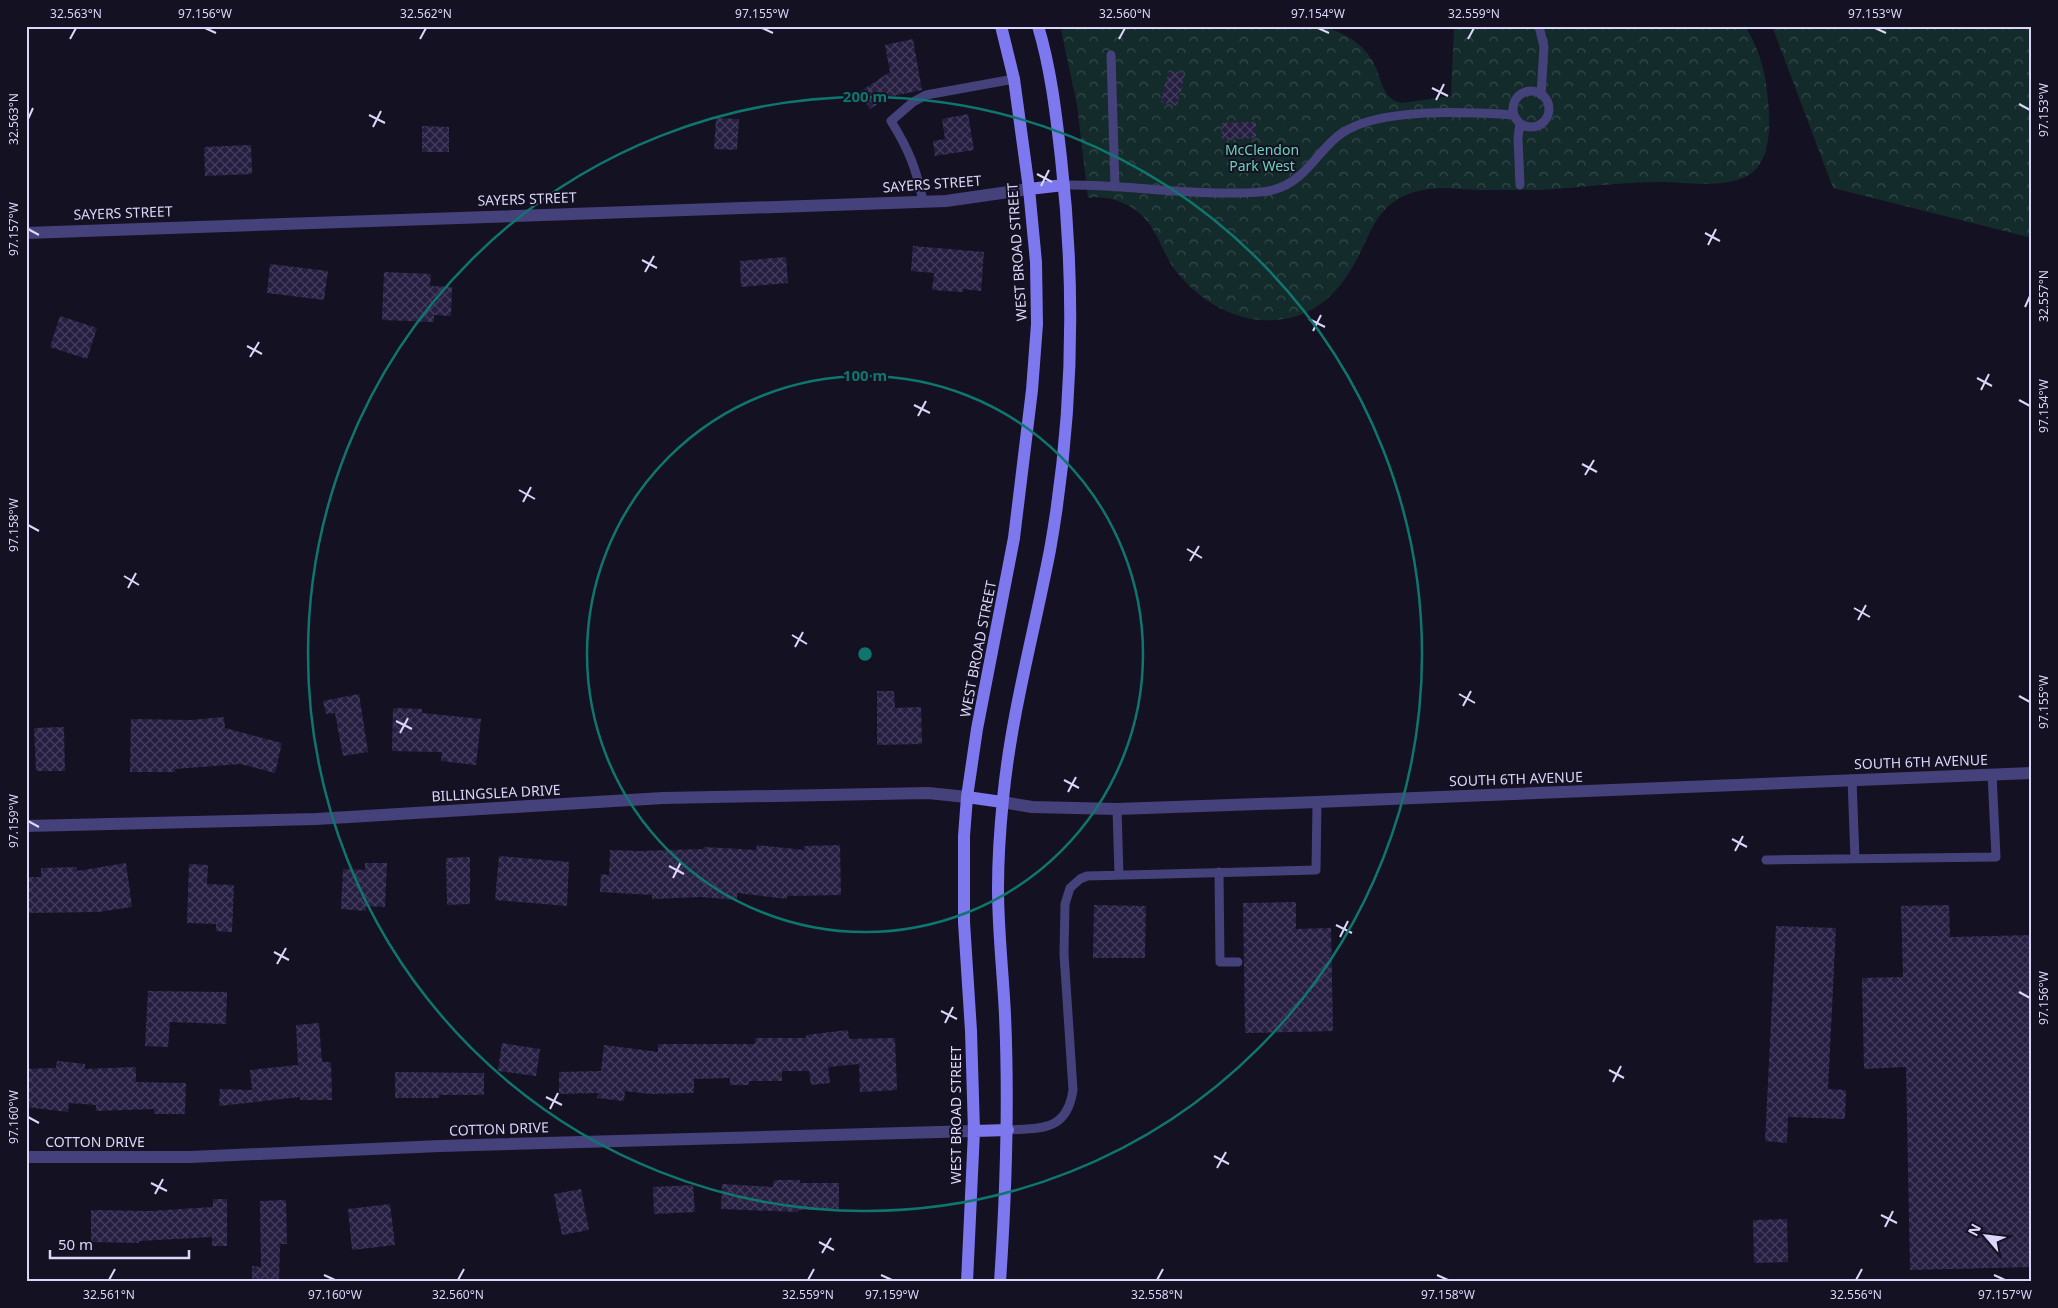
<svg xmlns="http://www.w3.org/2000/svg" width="2058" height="1308" viewBox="0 0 2058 1308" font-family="'Noto Sans',sans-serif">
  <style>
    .forest { fill: url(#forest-crowns) }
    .building { fill: url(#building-cross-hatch) }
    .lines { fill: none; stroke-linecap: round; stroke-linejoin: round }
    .service { stroke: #45417b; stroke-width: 9 }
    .minor { stroke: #45417b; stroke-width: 12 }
    .tertiary { stroke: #45417b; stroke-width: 12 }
    .secondary { stroke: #7e78ef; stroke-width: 12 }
    .ticks { fill: none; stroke: #dbd6fa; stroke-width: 2 }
    .ring { fill: none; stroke: #0f766e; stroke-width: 2.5 }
    .labels { text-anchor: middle; stroke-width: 4; stroke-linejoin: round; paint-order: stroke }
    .park-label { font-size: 14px; fill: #6ad2ba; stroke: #141122 }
    .street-label { font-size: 14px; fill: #dbd6fa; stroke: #141122 }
    .centre { fill: #0f766e; stroke: #141122; stroke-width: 2.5 }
    .ring-label { font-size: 15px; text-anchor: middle; font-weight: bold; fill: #0f766e; stroke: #141122; stroke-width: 4; stroke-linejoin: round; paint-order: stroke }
    .neatline { fill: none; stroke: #dbd6fa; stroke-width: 2 }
    .ticks-label { font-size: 12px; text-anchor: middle; fill: #dbd6fa }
  </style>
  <defs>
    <pattern id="forest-crowns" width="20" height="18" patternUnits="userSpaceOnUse" patternTransform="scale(1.25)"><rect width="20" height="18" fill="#142b2b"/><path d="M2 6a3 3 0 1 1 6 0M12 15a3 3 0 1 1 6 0" fill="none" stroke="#36494b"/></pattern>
    <pattern id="building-cross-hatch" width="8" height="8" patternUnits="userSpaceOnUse" patternTransform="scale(1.25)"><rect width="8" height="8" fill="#261f41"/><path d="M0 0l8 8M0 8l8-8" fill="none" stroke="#453f5d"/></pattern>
  </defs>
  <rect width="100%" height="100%" fill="#141122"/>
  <path class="forest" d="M1080,26l244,1c19,5 37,15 48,33 10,16 8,39 30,43l49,-7 3,-70h291c17,27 22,54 24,85 1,20 0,47 -16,61 -22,18 -66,10 -92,10 -41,0 -81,6 -122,8 -20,0 -40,0 -61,0 -23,-1 -46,-5 -69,4 -27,9 -36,32 -47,55 -20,43 -49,74 -100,71 -34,-2 -66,-23 -87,-50 -9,-12 -13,-25 -20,-37 -12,-24 -40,-39 -67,-35l-11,-93 -16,-75z
    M1772,26h260v212l-199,-50z"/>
  <path class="building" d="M913,39l9,51 -34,7 -18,12 -12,-16 32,-21 -5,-27z
    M1169,70l16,4 -8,32 -16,-4z
    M968,114l6,36 -39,6 -2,-15 12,-2 -3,-20z
    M716,118l23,1 -2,31 -23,-1z
    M1256,122v16l-34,2 -1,-17z
    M422,126l27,1v25h-27z
    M251,145l1,29 -47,2 -1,-29z
    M913,246l71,6 -3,39 -18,-2v3l-31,-2 2,-17 -23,-2z
    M786,257l2,26 -47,4 -1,-26z
    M270,264l58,7 -4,29 -57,-7z
    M384,272l47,2 -1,12 22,1 -1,29 -17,-1v7l-52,-2z
    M60,316l37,12 -10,31 -37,-12z
    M877,691h17l1,17 26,-1 1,37 -45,1z
    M359,694l9,58 -25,4 -8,-43 -9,1 -3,-13z
    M393,708l29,1v4l59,6 -5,46 -35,-4 1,-9 -50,-1z
    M224,717l1,11 57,15 -7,30 -35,-9 -65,5v3h-45l1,-53 60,1z
    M64,727l1,44h-29l-2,-43z
    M757,845l47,5v-4l36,-1 1,50 -54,1v3l-50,-6v7l-36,-3 -49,2v-4l-52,-3 1,-18 8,1 1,-25 29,1 64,-2 1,-2 52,3z
    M499,856l70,6 -2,44 -72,-6z
    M470,857v47l-23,1 -1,-47z
    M126,863l6,44 -34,5 -72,1v-36h15v-9l36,-1v4z
    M365,863h22l-2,44 -19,-1v5l-25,-2 2,-40 22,1z
    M189,864l19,1 -1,19 27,1 -2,47 -16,-1v-7l-29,-1z
    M1296,902v27l35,-1 2,103 -88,2 -2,-130z
    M1094,905l52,1 -1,52h-52z
    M1949,905l1,32 82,-2v332l-122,3 -4,-203 -42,2 -2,-91 41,-1 -2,-71z
    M1776,926l60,2 -8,161 18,1 -1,29 -57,-2 -1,26 -22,-2z
    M148,991l79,1 -1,32 -56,-2 -2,25 -23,-1z
    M319,1023l3,39h9l1,38h-32v-3l-81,9 1,-17 32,1 -2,-20 48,-5 -2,-40z
    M848,1030l1,9 46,-1 2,52 -37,2 -1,-28 -31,3 2,16 -19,2 -2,-14h-27v10h-33v4h-19v-7l-36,1v14l-44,1 -25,-3 -1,10 -27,-3 1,-5 -39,1v-22l42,-1 3,-26 54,7v-8h97v-6h51v-3z
    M502,1043l38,6 -4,27 -38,-5z
    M57,1061l28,3v5l51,-2v15l50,1 -1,31h-31v-5l-58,2v-6l-27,-2 -1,9 -42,-5v-38l30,-1z
    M395,1072l89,1v22h-45v3h-44z
    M774,1180h26v3h39v27h-41v2l-77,-3 1,-25 51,3z
    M693,1185l2,27 -41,2 -1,-27z
    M581,1189l8,41 -27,5 -8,-41z
    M213,1199h14v47h-15v-9l-73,4v2l-48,-1v-32l59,1 63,-4z
    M286,1200l1,44h-7l-1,38h-27v-16l9,1 -1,-66z
    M390,1204l5,41 -43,5 -4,-41z
    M1787,1219l1,43 -34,1 -1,-43z"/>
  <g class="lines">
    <path class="service" d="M1539,26l5,21 -3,48
      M1111,55l4,132
      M1513 109a18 18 0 1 1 36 0a18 18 0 1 1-36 0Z
      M1520,123l-2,15 2,47
      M1064,185c53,-1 106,8 159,8 16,0 34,1 50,-3 34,-9 44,-40 69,-57 39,-26 126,-21 172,-18
      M923,201c-7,-33 -14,-51 -32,-80l22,-19 13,-7 88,-16
      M1852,779l3,80
      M1117,809l2,66
      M1766,860l230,-3 -4,-83
      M1219,872l1,90h18
      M1008,1130c34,-2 59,1 65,-40l-9,-136 1,-50 5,-16 10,-9 7,-3 229,-6 1,-68"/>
    <path class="minor" d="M26,233l920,-32 83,-12
      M26,826l290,-7 347,-21 265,-5 39,4
      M26,1157h164l250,-11 534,-15"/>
    <path class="tertiary" d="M1002,802l30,5 85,2 200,-7 715,-29"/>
    <path class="secondary" d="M1029,189l35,-4
      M967,797l35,5
      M974,1131l34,-1
      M967,1282l7,-151 -3,-100 -7,-109v-86l3,-39 10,-68 37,-191 18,-148 5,-66 -1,-62 -7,-73 -15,-110 -13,-53
      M1000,1282c6,-89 9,-178 5,-267 -2,-42 -7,-84 -7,-127 0,-29 2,-59 5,-89 8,-84 31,-166 47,-249 23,-130 26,-261 11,-392 -5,-44 -10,-89 -23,-132"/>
  </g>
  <path class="ticks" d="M205,28l11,5M762,28l11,5M1318,28l11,5M1875,28l11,5M70,39l6,-11M420,39l6,-11M1119,39l6,-11M1468,39l6,-11M1432,88l16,8M1436,100l8,-16M2019,104l11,6M369,115l16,8M28,119l5,-11M373,127l8,-16M1037,174l15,8M1041,186l8,-16M28,229l11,6M1705,233l15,8M1708,245l8,-16M642,260l15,8M645,272l9,-16M2025,307l5,-11M1309,319l16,8M1313,331l8,-16M247,346l15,8M250,357l9,-15M1977,378l15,8M1981,390l8,-16M2019,400l11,6M914,405l16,8M918,416l8,-15M1582,464l15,8M1585,475l9,-15M519,490l16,9M523,502l8,-15M28,525l11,6M1187,549l15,9M1190,561l9,-15M124,576l15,9M128,588l8,-15M1854,608l16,9M1858,620l8,-15M792,635l15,9M795,647l8,-15M1459,694l16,9M2019,696l11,6M1463,706l8,-15M396,721l16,8M400,733l8,-15M1064,780l15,8M1068,792l8,-15M28,821l11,6M1732,839l15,8M1735,851l8,-15M669,866l15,8M673,878l8,-16M1336,925l16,8M1340,937l8,-16M274,952l15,8M277,964l9,-16M2019,992l11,6M941,1011l16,8M945,1023l8,-16M1609,1070l15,8M1613,1082l8,-16M546,1097l16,8M550,1109l8,-16M28,1117l11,6M1214,1156l15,8M1217,1168l9,-16M151,1183l16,8M155,1194l8,-15M1881,1215l16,8M1885,1227l8,-16M819,1242l15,8M822,1253l9,-15M324,1275l11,5M881,1275l11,5M1437,1275l11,5M1994,1275l11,5M109,1280l6,-11M458,1280l6,-11M808,1280l6,-11M1157,1280l6,-11M1856,1280l6,-11"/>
  <g class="ring">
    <circle cx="865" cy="654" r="278"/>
    <circle cx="865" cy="654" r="557"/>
  </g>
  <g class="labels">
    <g class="park-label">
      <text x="1262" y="155">McClendon<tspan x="1262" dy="16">Park West</tspan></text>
    </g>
    <g class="street-label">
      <text transform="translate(932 184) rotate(-4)" y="5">SAYERS STREET</text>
      <text transform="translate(527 199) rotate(-2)" y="5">SAYERS STREET</text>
      <text transform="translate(123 213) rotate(-2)" y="5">SAYERS STREET</text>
      <text transform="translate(1017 252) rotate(-94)" y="5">WEST BROAD STREET</text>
      <text transform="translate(978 649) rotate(-79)" y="5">WEST BROAD STREET</text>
      <text transform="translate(1921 762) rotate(-2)" y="5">SOUTH 6TH AVENUE</text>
      <text transform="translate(1516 779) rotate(-2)" y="5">SOUTH 6TH AVENUE</text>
      <text transform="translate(496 793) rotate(-3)" y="5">BILLINGSLEA DRIVE</text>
      <text transform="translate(956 1115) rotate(-90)" y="5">WEST BROAD STREET</text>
      <text transform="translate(499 1129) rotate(-2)" y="5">COTTON DRIVE</text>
      <text x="95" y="1147">COTTON DRIVE</text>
    </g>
  </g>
  <circle cx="865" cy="654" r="8" class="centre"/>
  <g class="ring-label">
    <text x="865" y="102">200 m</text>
    <text x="865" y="381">100 m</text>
  </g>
  <rect width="2058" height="1308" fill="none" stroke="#141122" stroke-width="55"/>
  <g transform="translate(1986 1236) rotate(298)" stroke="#141122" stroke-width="4" paint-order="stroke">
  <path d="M0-4L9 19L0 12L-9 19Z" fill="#dbd6fa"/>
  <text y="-8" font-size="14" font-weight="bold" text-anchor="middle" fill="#dbd6fa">N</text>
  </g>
  <path d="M50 1250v8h139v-8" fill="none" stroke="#dbd6fa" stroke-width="2.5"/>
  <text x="58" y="1250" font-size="15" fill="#dbd6fa" stroke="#141122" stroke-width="4" paint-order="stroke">50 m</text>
  <rect x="28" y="28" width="2002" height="1252" class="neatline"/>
  <g class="ticks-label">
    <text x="76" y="18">32.563°N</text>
    <text x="205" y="18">97.156°W</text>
    <text x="426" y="18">32.562°N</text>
    <text x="762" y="18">97.155°W</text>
    <text x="1125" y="18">32.560°N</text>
    <text x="1318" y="18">97.154°W</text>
    <text x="1474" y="18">32.559°N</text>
    <text x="1875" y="18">97.153°W</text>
    <text transform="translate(2044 110) rotate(-90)" y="4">97.153°W</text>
    <text transform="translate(14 119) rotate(-90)" y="4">32.563°N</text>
    <text transform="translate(14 229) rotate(-90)" y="4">97.157°W</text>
    <text transform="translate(2044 296) rotate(-90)" y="4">32.557°N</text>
    <text transform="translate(2044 406) rotate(-90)" y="4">97.154°W</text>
    <text transform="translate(14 525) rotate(-90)" y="4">97.158°W</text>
    <text transform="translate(2044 702) rotate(-90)" y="4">97.155°W</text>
    <text transform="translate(14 821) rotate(-90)" y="4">97.159°W</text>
    <text transform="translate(2044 998) rotate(-90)" y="4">97.156°W</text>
    <text transform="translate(14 1117) rotate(-90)" y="4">97.160°W</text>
    <text x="109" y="1299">32.561°N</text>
    <text x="335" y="1299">97.160°W</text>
    <text x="458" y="1299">32.560°N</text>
    <text x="808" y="1299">32.559°N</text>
    <text x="892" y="1299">97.159°W</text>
    <text x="1157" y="1299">32.558°N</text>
    <text x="1448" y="1299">97.158°W</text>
    <text x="1856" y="1299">32.556°N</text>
    <text x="2005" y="1299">97.157°W</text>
  </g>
</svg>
